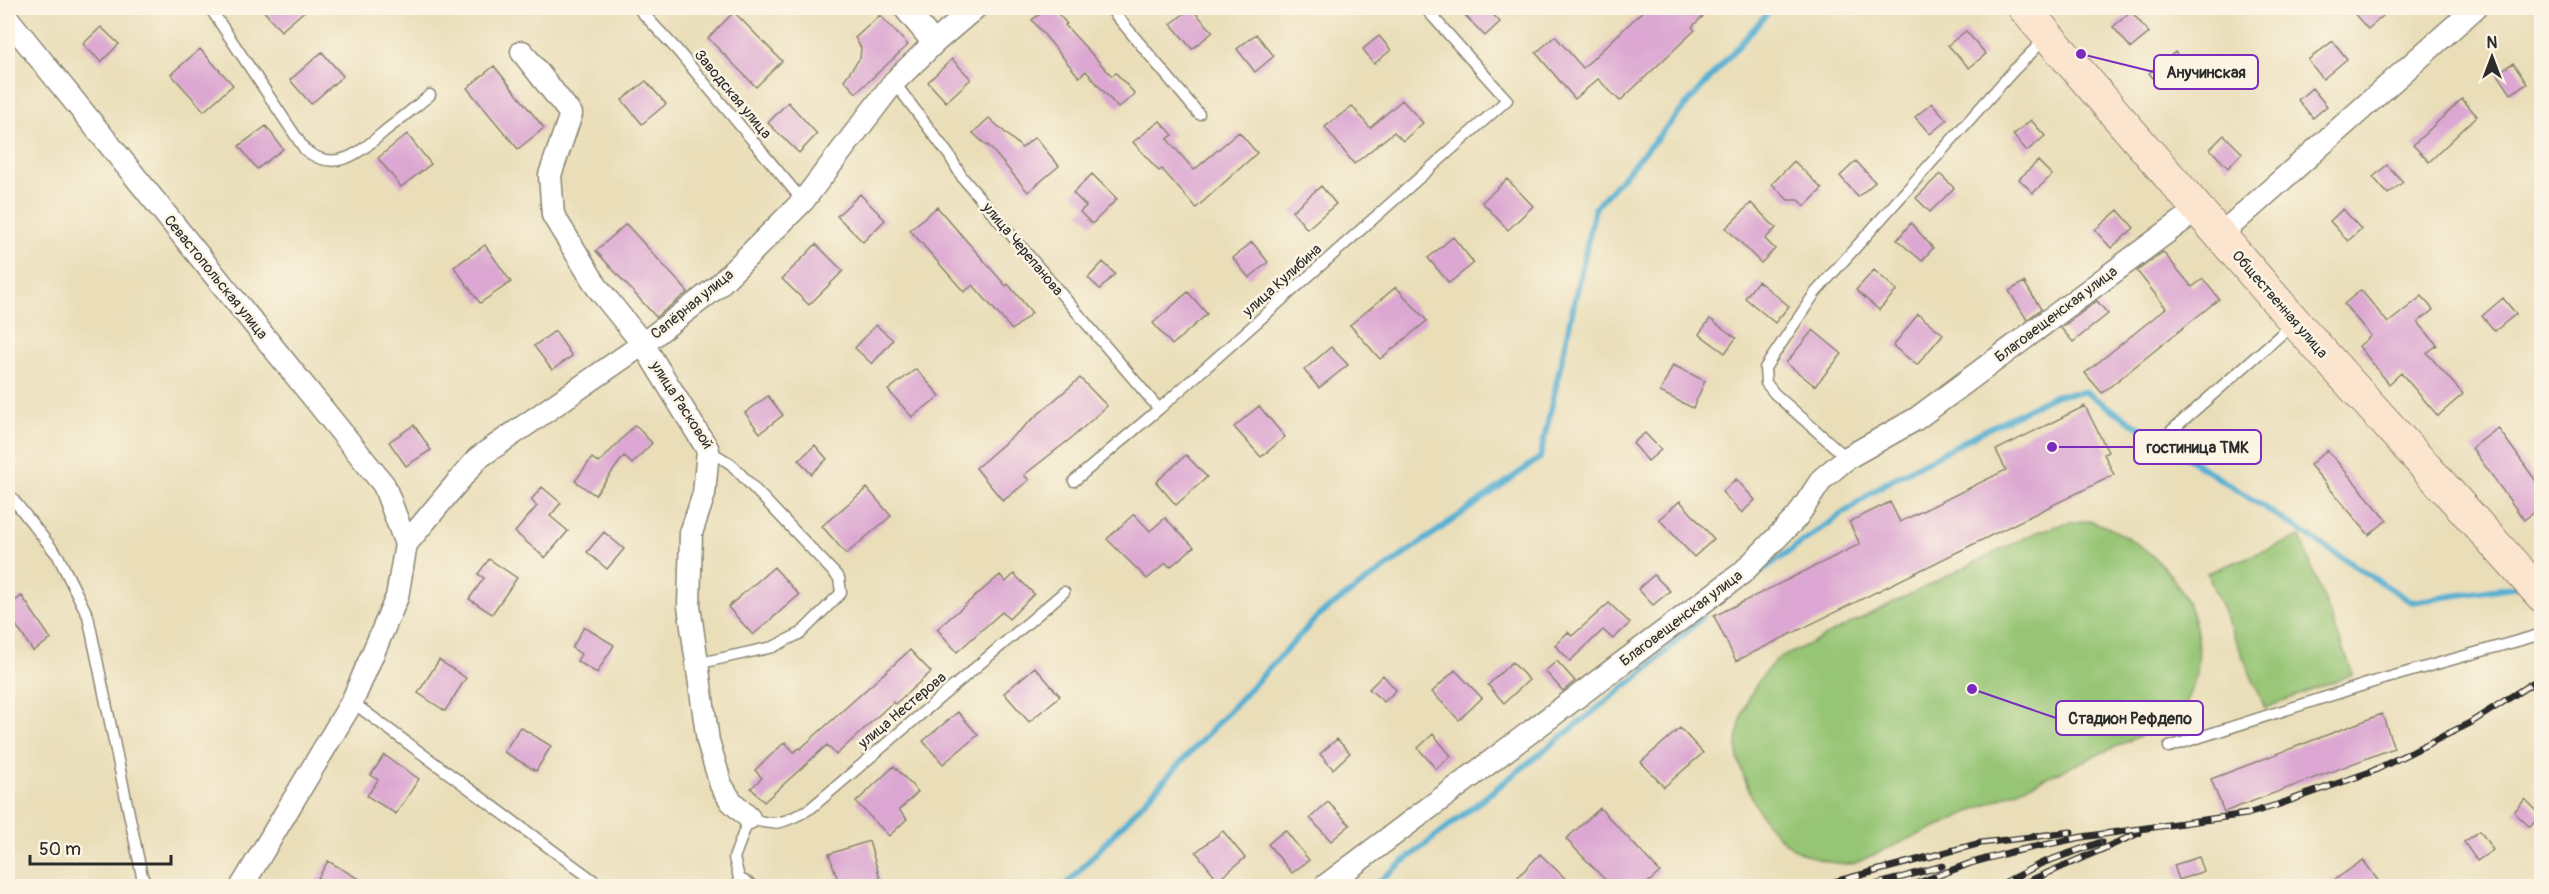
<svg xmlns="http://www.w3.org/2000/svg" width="2549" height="894" viewBox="0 0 2549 894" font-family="Pangolin,sans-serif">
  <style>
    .green { fill: #96c574; stroke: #607850; stroke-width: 1.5 }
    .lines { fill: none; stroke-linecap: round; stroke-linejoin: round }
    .stream { stroke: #54afd1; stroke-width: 6 }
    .building { fill: #dca7d2 }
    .lane-casing { stroke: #8a8472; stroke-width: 13 }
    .street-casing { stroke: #8a8472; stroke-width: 25 }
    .secondary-casing { stroke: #8a8472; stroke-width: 34 }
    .lane { stroke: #fff; stroke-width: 10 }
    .street { stroke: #fff; stroke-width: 22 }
    .secondary { stroke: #fce5cf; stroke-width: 32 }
    .rail-casing { stroke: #2b2b2b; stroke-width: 7 }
    .rail { stroke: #fcf5e5; stroke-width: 4.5; stroke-dasharray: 14; stroke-linecap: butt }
    .labels { text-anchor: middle; stroke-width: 5; stroke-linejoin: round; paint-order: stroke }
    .street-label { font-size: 15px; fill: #2b2b2b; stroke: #fcf5e5 }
    .leader { fill: none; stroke: #7b2cbf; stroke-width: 2 }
    .callout-dot { fill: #7b2cbf; stroke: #fcf5e5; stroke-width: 2 }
    .callout { fill: #fcf5e5; stroke: #7b2cbf; stroke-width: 2 }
    .callout-label { font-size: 16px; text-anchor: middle; font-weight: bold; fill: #2b2b2b }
  </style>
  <rect width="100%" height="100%" fill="#fcf5e5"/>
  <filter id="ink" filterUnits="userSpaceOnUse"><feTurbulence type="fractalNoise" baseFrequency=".0167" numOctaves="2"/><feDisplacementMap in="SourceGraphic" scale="12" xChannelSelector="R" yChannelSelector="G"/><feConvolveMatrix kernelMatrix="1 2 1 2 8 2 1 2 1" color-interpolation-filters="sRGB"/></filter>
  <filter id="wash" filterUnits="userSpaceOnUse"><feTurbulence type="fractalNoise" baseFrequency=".008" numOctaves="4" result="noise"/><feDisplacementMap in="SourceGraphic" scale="24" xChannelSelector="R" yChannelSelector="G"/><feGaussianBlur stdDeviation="1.35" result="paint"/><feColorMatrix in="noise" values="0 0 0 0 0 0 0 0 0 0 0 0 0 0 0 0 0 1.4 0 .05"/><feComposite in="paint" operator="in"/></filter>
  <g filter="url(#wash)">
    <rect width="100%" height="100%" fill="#eadeb9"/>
    <path class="green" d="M2089,521c74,20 135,101 99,176 -5,11 -16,20 -24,28l-311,139c-51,0 -86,-27 -104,-74 -5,-13 -11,-26 -12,-40 0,-35 15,-65 39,-90l259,-127 34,-11z
      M2300,537l53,137 -88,34 -58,-135z"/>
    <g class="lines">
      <path class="stream" d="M1749,580l135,-96 97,-52 75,-37 29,-3 326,210 109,-16
        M1065,886l254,-271 221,-157 55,-250 177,-200
        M1373,886l274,-217 56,-53"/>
    </g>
    <g id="blocks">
      <path class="building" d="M261,8h47l-27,23z
        M1048,8h5l14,16 -2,1 47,51 4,-3 19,21 -17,14 -32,-37 -7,6 -47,-57z
        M1191,8l22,24 -21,17 -21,-25z
        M1458,8h29l13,14 -15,14z
        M1646,8h65l-19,19 3,3 -75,71 -22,-22 -23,20 -39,-46 19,-17 28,32z
        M2349,8h27l7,8 -15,13z
        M2131,11l18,22 -18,15 -18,-21z
        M734,12l48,49 -26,26 -48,-49z
        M880,15l28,30 -52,48 -12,-13 16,-22 1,-10 -6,-10z
        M101,27l18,17 -18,18 -18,-18z
        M1966,31l20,23 -17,14 -21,-23z
        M1256,34l18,22 -19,16 -18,-23z
        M1379,36l12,14 -17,14 -11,-15z
        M2333,41l14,18 -24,20 -15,-19z
        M200,49l33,36 -29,26 -33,-37z
        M322,52l21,24 -32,28 -21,-24z
        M2175,52l12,15 -26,21 -12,-15z
        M952,59l19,20 -25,23 -18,-20z
        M2513,63l14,21 -16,10 -14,-21z
        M494,66l50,62 -26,21 -51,-61z
        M646,81l20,23 -24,20 -20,-24z
        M2312,88l15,18 -14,12 -15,-18z
        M2462,99l15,17 -48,46 -16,-17z
        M1402,100l21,23 -20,18 -9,-9 -40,32 -29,-37 27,-21 18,22z
        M788,102l29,32 -18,19 -31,-30z
        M1932,103l15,17 -17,14 -15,-17z
        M989,118l33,30 13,-11 24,29 -31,26 -40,-47 -1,1 -14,-13z
        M2031,120l14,16 -18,15 -14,-16z
        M1160,121l13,14 -6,4 27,31 45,-38 18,21 -61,55 -34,-39 -3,2 -26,-29z
        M266,126l17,23 -26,20 -18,-23z
        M407,134l24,30 -30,23 -23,-29z
        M2224,135l18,18 -14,15 -18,-19z
        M1794,161l28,28 -17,17 -6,-6h-11l-16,-16z
        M1856,161l19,21 -17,15 -18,-21z
        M2038,161l14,14 -19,18 -14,-14z
        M2387,165l16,17 -15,12 -15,-17z
        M1092,174l25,25 -25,25 -12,-12 6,-6 -13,-13z
        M1940,174l14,14 -24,24 -14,-14z
        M1507,179l26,27 -25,24 -26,-28z
        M1321,186l15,18 -29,25 -15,-18z
        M860,194l25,26 -22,22 -26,-26z
        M1751,203l25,25 -11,11 10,10 -14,14 -35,-35z
        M937,207l69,79 2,-2 24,29 -20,17 -39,-45 -9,7 -54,-62z
        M2343,209l18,20 -13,12 -18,-20z
        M2118,210l16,18 -23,20 -16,-18z
        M1911,223l22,25 -11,13 -25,-21z
        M626,224l62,68 -32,25 -60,-66z
        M1453,237l21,26 -25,20 -21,-25z
        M1252,242l16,20 -19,16 -16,-20z
        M816,244l27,27 -34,34 -27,-26z
        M485,245l26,37 -31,21 -26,-36z
        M2163,252l29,35 11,-8 16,20 -117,94 -17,-20 81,-65 -29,-37z
        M1103,262l12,12 -15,15 -12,-11z
        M1874,270l23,20 -18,20 -23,-20z
        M1758,281l31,25 -14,17 -30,-25z
        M2024,282l17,27 -14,11 -18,-29z
        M1396,287l31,34 -47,38 -30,-34z
        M2361,290l27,33 34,-27 11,14 -15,12 19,23 -10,8 36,41 -25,22 -37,-43 -12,11 -30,-38 12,-10 -27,-32z
        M1188,292l19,22 -35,31 -19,-22z
        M2503,298l13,16 -21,17 -13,-15z
        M2097,301l11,13 -35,28 -12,-14z
        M1918,314l25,20 -26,31 -24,-19z
        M1710,319l26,19 -11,15 -26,-19z
        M876,325l17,15 -21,24 -17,-16z
        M1813,330l29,24 -27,32 -29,-23z
        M555,331l17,25 -20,14 -18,-24z
        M1331,347l17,18 -29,23 -15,-18z
        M1673,365l32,16 -12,27 -33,-16z
        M916,369l24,27 -28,21 -24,-27z
        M1080,378l27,28 -33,30 -50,39 5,5 -26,21 -27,-33z
        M768,396l15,19 -23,18 -15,-20z
        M1259,406l26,31 -24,20 -27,-30z
        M2085,406l23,46 -4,2 10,21 -378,186 -22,-45 146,-72 -11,-22 41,-20 10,20 106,-52 -10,-20z
        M414,425l17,25 -25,16 -17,-24z
        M635,425l17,18 -20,21 -8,-8 -29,39 -20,-14 17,-23 7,5z
        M2498,428l43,60v19l-17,13 -52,-72z
        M1645,433l16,17 -13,11 -15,-18z
        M815,445l12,14 -16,15 -12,-14z
        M2327,450l60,70 -18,15 -59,-70z
        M1186,455l21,22 -31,28 -20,-23z
        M1736,479l19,21 -13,13 -20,-21z
        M542,487l19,16 -11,13 18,15 -23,27 -30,-26 22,-26 -6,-6z
        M867,488l24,28 -45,38 -24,-28z
        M1680,501l34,38 -20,18 -35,-38z
        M1134,514l16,17 15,-13 29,29 -24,20 -4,-4 -19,16 -40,-40z
        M604,532l20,17 -17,20 -20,-17z
        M489,559l28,19 -25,36 -23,-15 15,-21 -6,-4z
        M774,567l25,28 -46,40 -25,-28z
        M1014,574l20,20 -25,25 -7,-7 -45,40 -20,-23 63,-54 6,7z
        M1654,575l16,16 -17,14 -15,-16z
        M22,596l29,43 -18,12 -25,-38v-7z
        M1609,603l21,20 -17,16 -10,-9 -33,31 -15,-16 13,-13 4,4z
        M584,627l30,18 -17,28 -20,-12 4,-7 -9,-6z
        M910,650l21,22 -36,32 -2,-2 -57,53 -9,-10 -63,57 -13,-14 11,-10 -7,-8 30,-28 9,10 5,-4 1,1z
        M439,660l27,18 -21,33 -27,-18z
        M1557,661l18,20 -12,10 -18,-20z
        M1512,662l17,18 -25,23 -16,-18z
        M1035,667l25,29 -31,26 -25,-29z
        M1455,670l27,28 -23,22 -27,-28z
        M1383,675l13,15 -12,12 -15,-13z
        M958,712l20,23 -35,29 -20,-23z
        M2382,714l12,34 -170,64 -13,-33z
        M520,727l31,19 -15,25 -32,-19z
        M1680,728l23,25 -39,34 -23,-25z
        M1433,734l18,22 -15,13 -18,-21z
        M1337,739l13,14 -17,16 -13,-15z
        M384,755l35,24 -23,35 -29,-18 11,-16 -7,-5z
        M894,766l24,26 -19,18 8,9 -18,17 -33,-34z
        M2525,799l16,16 -11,12 -16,-15z
        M1328,802l22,23 -19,16 -21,-23z
        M1600,808l60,64 -16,14h-33l-45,-47z
        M1285,830l24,30 -17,13 -24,-29z
        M1223,831l22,27 -27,22 -22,-28z
        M2480,831l13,19 -16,11 -13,-19z
        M869,841l12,41 -13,4h-28l-11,-32z
        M1540,854l33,32h-45l-10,-9z
        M2199,857l5,14 -25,9 -5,-15z
        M2363,860l19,26h-56z
        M328,861l43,25h-58z"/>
    </g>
  </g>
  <g filter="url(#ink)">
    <use href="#blocks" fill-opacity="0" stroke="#8a8472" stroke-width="1.5"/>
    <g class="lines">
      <defs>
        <path id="lane" d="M210,8l95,142c32,25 56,1 81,-20 15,-11 29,-23 44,-35
          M638,8l39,42 126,151
          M1110,8l89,106
          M894,82l55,73 13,22 197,232
          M2171,431l122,-107
          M1847,458l-72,-64 -9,-11 -1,-15 50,-75 199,-223 32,-32
          M1074,481l85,-72 348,-309 -82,-92
          M8,493l50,63 30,60 54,260 5,10
          M696,664l77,-17 28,-14 40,-40 -2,-15 -108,-114 -23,-14
          M352,702l249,184
          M2169,747l204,-65 169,-48
          M753,886l-14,-8 -5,-20 15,-40c26,10 38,4 62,-10l253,-216"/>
        <path id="street" d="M905,8l29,35
          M8,19l376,466 22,59
          M522,52l49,62 -21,61 3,40 44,72 46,57 65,106 -4,44 -13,39 -2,73 19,135 13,44 10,16 18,17
          M2220,235l255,-227
          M242,886l110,-184 45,-105 9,-53 39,-47 33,-39 165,-114 74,-57 86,-86 91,-119 40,-39 41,-35
          M1325,886l417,-313 55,-56 25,-38 25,-21 69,-39 282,-210"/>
        <path id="secondary" d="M2024,8l271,314 247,274"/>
      </defs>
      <use href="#lane" class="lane-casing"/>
      <use href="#street" class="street-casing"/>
      <use href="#secondary" class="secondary-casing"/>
      <use href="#lane" class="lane"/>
      <use href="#street" class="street"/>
      <use href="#secondary" class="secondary"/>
      <defs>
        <path id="rail" d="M1819,886l162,-43 90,-11
          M1871,886l71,-20
          M1910,886l61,-23 40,-11 71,-15 165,-23 30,-9 96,-34 97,-48 72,-46
          M1998,886l44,-23 59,-21
          M2018,886l121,-53"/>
      </defs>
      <use href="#rail" class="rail-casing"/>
      <use href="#rail" class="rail"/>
    </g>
  </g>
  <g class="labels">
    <g class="street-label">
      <text transform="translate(733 94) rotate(50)" y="5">Заводская улица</text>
      <text transform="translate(1023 249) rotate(50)" y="5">улица Черепанова</text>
      <text transform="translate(216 277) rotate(51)" y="5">Севастопольская улица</text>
      <text transform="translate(1282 280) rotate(-42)" y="5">улица Кулибина</text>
      <text transform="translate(692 304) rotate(-39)" y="5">Сапёрная улица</text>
      <text transform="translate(2280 304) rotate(49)" y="5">Общественная улица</text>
      <text transform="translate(2056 314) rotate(-37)" y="5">Благовещенская улица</text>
      <text transform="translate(682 405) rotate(57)" y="5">улица Расковой</text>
      <text transform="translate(1681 618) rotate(-37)" y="5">Благовещенская улица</text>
      <text transform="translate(902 710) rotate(-40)" y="5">улица Нестерова</text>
    </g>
  </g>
  <path class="leader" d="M2081 54L2154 72M2052 447L2134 447M1972 689L2056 718"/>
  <g class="callout-dot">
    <circle cx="2081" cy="54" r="6"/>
    <circle cx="2052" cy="447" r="6"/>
    <circle cx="1972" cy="689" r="6"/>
  </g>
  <g class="callout">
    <rect x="2154" y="55" width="104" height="34" rx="6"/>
    <rect x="2134" y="430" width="127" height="34" rx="6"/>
    <rect x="2056" y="701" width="147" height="34" rx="6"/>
  </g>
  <g class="callout-label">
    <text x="2206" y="78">Анучинская</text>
    <text x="2198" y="453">гостиница ТМК</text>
    <text x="2130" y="724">Стадион Рефдепо</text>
  </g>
  <rect width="2549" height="894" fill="none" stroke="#fcf5e5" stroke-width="30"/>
  <g transform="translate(2492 57)" stroke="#fcf5e5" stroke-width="4.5" paint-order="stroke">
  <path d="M0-4.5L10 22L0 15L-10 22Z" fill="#2b2b2b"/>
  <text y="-9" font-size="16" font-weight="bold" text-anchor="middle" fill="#2b2b2b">N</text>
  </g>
  <path d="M30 855v9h141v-9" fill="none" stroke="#2b2b2b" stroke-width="3"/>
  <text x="39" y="855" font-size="18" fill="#2b2b2b" stroke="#fcf5e5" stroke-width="4.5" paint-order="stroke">50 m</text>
</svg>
